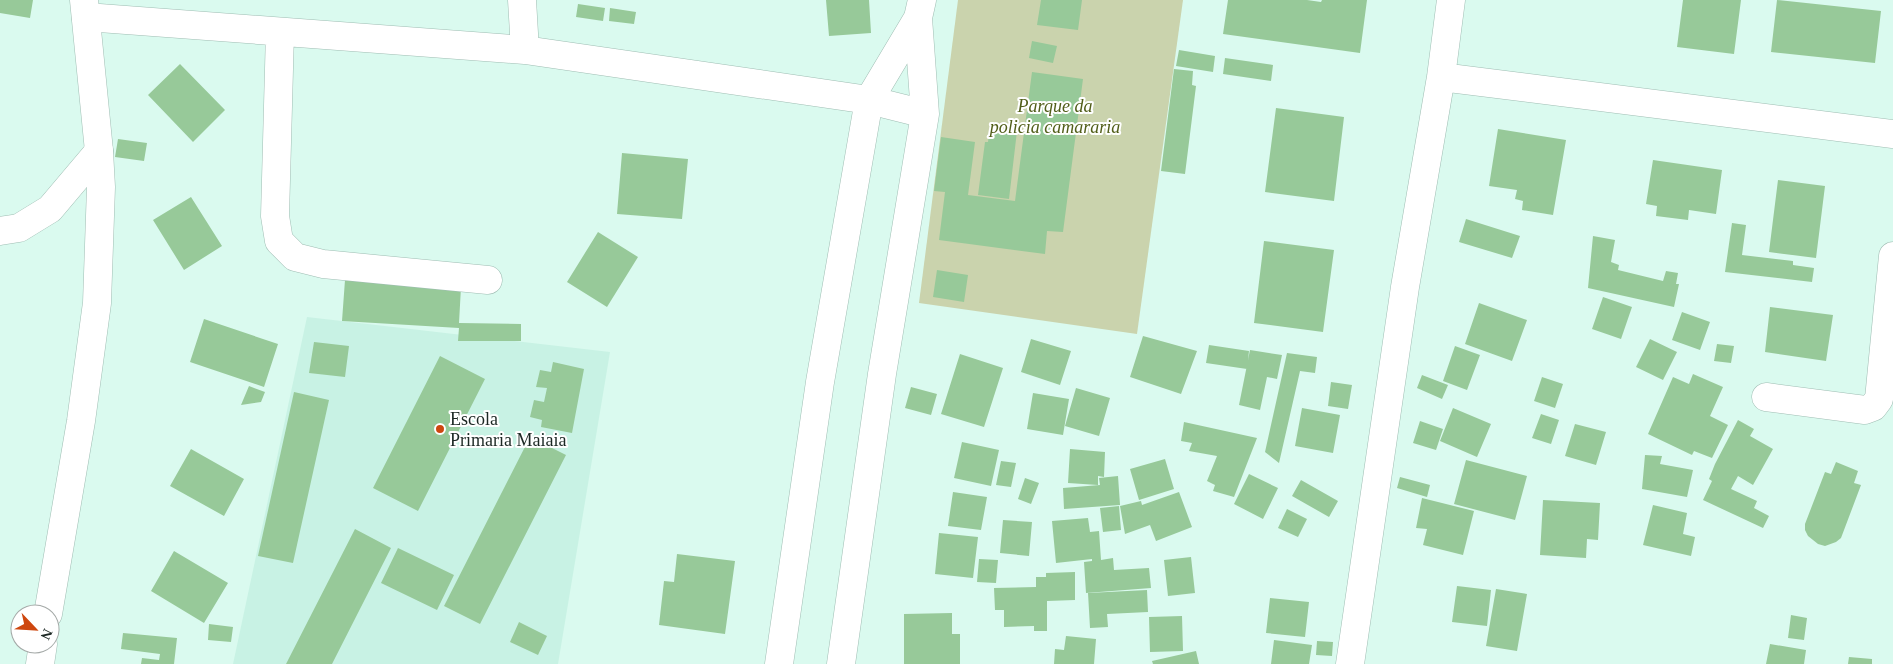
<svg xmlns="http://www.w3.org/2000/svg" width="1893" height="664" viewBox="0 0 1893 664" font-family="'Times New Roman',serif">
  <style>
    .built { fill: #c8f2e4 }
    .green { fill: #cad3ad }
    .building { fill: #97c999 }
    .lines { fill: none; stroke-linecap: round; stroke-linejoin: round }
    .minor-casing { stroke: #9fbdb3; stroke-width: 29 }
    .tertiary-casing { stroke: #9fbdb3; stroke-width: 29 }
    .minor { stroke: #fff; stroke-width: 28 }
    .tertiary { stroke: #fff; stroke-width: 28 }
    .poi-dot { fill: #ce470f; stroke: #fff; stroke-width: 2 }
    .labels { text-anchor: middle; stroke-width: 4; stroke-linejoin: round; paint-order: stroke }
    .park-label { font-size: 18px; font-style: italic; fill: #515e19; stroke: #fff }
    .poi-label { font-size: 18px; fill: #1c2824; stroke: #fff; text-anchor: start }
  </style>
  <rect width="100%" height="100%" fill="#dafaef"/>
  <path class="built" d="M307,317l303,35 -52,312h-325z"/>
  <path class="green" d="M958,0h225l-46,334 -218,-31z"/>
  <path class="building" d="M0,0h33l-3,18 -30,-5z
    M826,0h43l2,33 -42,3z
    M1041,0h41l-4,30 -41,-5z
    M1228,0h79l14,2 1,-2h45l-7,53 -137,-19z
    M1683,0h58l-7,54 -57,-7z
    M1777,0l104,11 -6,52 -104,-11z
    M578,4l27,4 -2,13 -27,-4z
    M610,8l26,4 -2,12 -25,-3z
    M1032,41l25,5 -4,17 -24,-5z
    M1179,50l36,6 -2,16 -37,-6z
    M1225,58l48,7 -2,16 -48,-7z
    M180,64l45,46 -32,32 -45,-47z
    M1174,69l19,2 -1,14 4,1 -11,88 -24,-3z
    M1032,72l51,7 -20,153 -16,-1 -2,23 -106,-14 6,-48 -11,-1 7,-54 34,5 -7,53 47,6z
    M1276,108l68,9 -10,84 -69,-9z
    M990,127l27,4 -8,68 -31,-4 7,-53h3z
    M1498,129l68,11 -13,75 -31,-5 1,-9 -8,-2 2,-9 -28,-4z
    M118,139l29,4 -3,18 -29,-4z
    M622,153l66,6 -6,60 -65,-5z
    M1653,160l69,10 -6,44 -27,-4 -1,10 -32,-4 1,-10 -11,-2z
    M1778,180l47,6 -9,72 -47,-6z
    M191,197l31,49 -38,24 -31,-50z
    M1466,219l54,17 -8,22 -53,-16z
    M1732,223l14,2 -4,30 51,6v4l21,3 -2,14 -87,-10z
    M598,232l40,25 -31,50 -40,-25z
    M1593,236l22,4 -4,22 8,3 -1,5 45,11 3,-10 12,2 -2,11h3l-5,23 -86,-19z
    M1264,241l70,9 -11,82 -69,-9z
    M937,270l31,5 -4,27 -31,-5z
    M345,280l116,7 -2,36 62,1v17h-63l1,-13 -117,-7z
    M1603,297l29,10 -11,32 -29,-10z
    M1479,303l48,17 -15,41 -47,-17z
    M1770,307l63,8 -7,46 -61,-9z
    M1682,312l28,10 -10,28 -28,-10z
    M204,319l74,25 -14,43 -74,-25z
    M1143,336l54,15 -16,43 -51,-17z
    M1031,339l40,12 -11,34 -39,-13z
    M1650,339l27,13 -14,28 -27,-13z
    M314,342l35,4 -4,31 -36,-4z
    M1717,344l17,2 -3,17 -17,-2z
    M1209,345l40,6 -2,18 -41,-6z
    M1455,346l25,9 -13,35 -24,-9z
    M1250,350l32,5 -5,24 -10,-2 -7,33 -21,-5z
    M1287,353l30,4 -2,16 -15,-2 -21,92 -14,-11z
    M960,354l43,14 -19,59 -43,-13z
    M440,356l45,23 -67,132 -45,-23z
    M553,362l31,7 -12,64 -31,-6 1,-7 -12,-3 4,-17 10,2 3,-14 -11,-1 4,-17 11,2z
    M1693,374l30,13 -13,29 18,9 -16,33 -18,-7 -2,4 -44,-21 25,-57 16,7z
    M1422,375l26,10 -6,14 -25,-11z
    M1542,377l21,7 -8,24 -21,-7z
    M1331,382l21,3 -4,24 -20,-3z
    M249,386l16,6 -4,10 -20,3z
    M911,387l26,7 -6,21 -26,-7z
    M1076,388l34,10 -11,38 -34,-10z
    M294,392l35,8 -36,163 -35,-7z
    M1033,393l36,6 -6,36 -36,-6z
    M1302,408l38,7 -7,38 -38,-7z
    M1453,408l38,16 -14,33 -37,-16z
    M1541,414l18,6 -8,24 -19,-6z
    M1738,420l16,9 -4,7 23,13 -20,36 -15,-9 -7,13 26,12 -3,7 15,8 -6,12 -60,-28 9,-19 -3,-2 6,-15z
    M1420,421l23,8 -7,21 -23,-7z
    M1184,422l73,16 -23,59 -21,-6 2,-6 -8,-4 10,-25 -28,-5 3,-8 -11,-2z
    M1575,424l31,8 -10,33 -31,-9z
    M530,437l36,18 -86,169 -36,-18z
    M962,442l37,8 -8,36 -37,-8z
    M191,449l53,30 -20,37 -54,-30z
    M1070,449l35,3 -1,25 -6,-1v9l-30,-2z
    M1645,455l17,1 -2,8 33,6 -6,27 -45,-8z
    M1165,459l9,30 -35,11 -9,-31z
    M1466,460l61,16 -12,44 -61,-16z
    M1001,461l15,2 -5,24 -15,-2z
    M1836,462l22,9 -4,12 7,2 -20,53 -5,4 -11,4 -7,-2 -10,-8 -3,-6v-6l20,-52 6,2z
    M1249,474l29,14 -15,31 -29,-15z
    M1118,476l2,29 -56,4 -1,-21 37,-3 -1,-7z
    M1400,477l30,8 -3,12 -30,-9z
    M1025,478l14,5 -8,21 -13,-5z
    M1301,480l37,21 -9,16 -37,-21z
    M953,492l34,5 -6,33 -33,-4z
    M1179,492l13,35 -36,14 -6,-16 -25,9 -5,-28 21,-5 1,4z
    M1422,498l52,13 -11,44 -40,-10 4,-16 -11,-1z
    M1543,500l57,3 -2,37 -11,-1 -1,19 -46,-3z
    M1653,505l34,8 -4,21 12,3 -4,19 -48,-11z
    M1119,506l2,24 -18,2 -3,-24z
    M1287,509l20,10 -9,18 -20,-9z
    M1088,518l2,14 9,-1 2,29 12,-2 1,12 35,-2 2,20 -65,5 -2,-31 8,-1v-2l-36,4 -4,-42z
    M1003,520l29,2 -3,34 -29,-3z
    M355,529l36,19 -59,116h-46z
    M939,533l39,4 -5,41 -38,-4z
    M398,548l56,27 -17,35 -56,-27z
    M174,551l54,32 -24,40 -53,-32z
    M677,554l58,7 -10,73 -66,-9 5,-44 10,1z
    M1191,557l4,36 -27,3 -4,-36z
    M979,559l19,1 -2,23 -19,-1z
    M1075,572v28l-28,1v30h-13v-5l-30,1v-17h-9l-1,-22 42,-1v-10h10v-4z
    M1457,586l34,4 -4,36 -35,-4z
    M1496,589l31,5 -10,57 -31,-5z
    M1147,590l1,22 -41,2 1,13 -18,1 -2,-35z
    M1270,598l39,4 -4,35 -39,-4z
    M952,613v21h8v30h-56v-50z
    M1791,615l16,3 -3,22 -16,-2z
    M1182,616l1,35 -33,1 -1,-35z
    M519,622l28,14 -9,19 -28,-13z
    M209,624l24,3 -2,15 -23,-2z
    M123,633l54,5 -3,26h-33l1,-6 17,2 1,-6 -39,-5z
    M1066,636l30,3 -2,25h-40l1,-15 9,1z
    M1274,640l38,5 -3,19h-38z
    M1317,641l16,1 -1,14 -16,-1z
    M1770,644l36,6 -2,14h-38z
    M1196,651l3,13h-46l-1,-3z
    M1849,657l23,2v5h-24z"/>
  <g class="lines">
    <defs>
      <path id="minor" d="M522,0l3,50
        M86,17l439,33 344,50 56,14
        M280,32l-5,184 4,25 16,16 28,7 165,16
        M1441,77l452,57
        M0,231l19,-3 31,-19 49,-58
        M1766,397l99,13 8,-3 6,-8 14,-143
        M779,664l41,-282 49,-282 49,-82
        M841,664l41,-290 43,-260 -7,-96 4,-18
        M1350,664l55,-377 36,-210 10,-77"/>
      <path id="tertiary" d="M48,614l33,-193 16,-118 4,-116 -2,-36 -15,-151
        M40,664l3,-20"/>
    </defs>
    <use href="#minor" class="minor-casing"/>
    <use href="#tertiary" class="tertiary-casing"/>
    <use href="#minor" class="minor"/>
    <use href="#tertiary" class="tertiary"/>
  </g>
  <circle class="poi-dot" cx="440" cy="429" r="5"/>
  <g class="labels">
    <g class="park-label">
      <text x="1055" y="112">Parque da<tspan x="1055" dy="21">policia camararia</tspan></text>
    </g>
    <g class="poi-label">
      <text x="450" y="425">Escola<tspan x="450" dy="21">Primaria Maiaia</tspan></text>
    </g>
  </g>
  <g transform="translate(35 629) rotate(115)"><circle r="24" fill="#ffffff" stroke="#a4a9a7"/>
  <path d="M0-4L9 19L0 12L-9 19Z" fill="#ce470f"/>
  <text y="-8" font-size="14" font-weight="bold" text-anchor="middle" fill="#1c2824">N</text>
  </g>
</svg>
